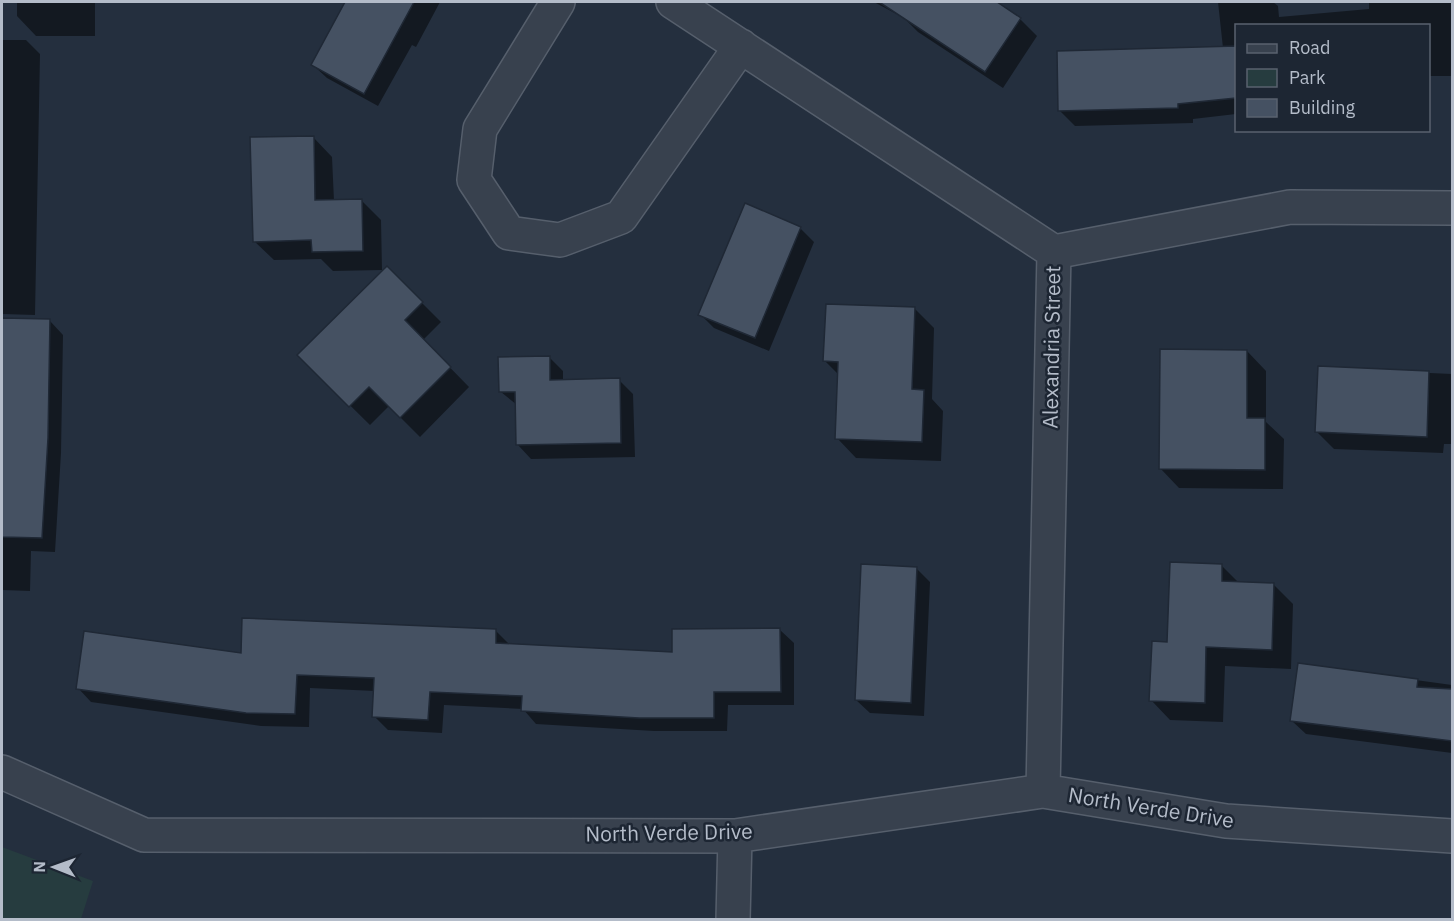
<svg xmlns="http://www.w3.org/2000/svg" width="1454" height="921" viewBox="0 0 1454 921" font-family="'IBM Plex Sans',sans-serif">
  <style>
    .green { fill: #263c3f }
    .shadow { fill: #0007 }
    .building { fill: #455162; stroke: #1f2835; stroke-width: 1.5 }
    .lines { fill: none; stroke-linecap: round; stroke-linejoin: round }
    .minor-casing { stroke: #565f6c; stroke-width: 36 }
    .minor { stroke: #38414e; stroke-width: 33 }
    .labels { text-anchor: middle; stroke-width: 5; stroke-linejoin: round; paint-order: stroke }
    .street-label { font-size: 21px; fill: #b4bcc9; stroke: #1d2633 }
  </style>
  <rect width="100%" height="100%" fill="#242f3e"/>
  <path class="green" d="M2,847l91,34 -12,38h-79z"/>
  <path class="shadow" d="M17,2h78v34h-59l-19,-20z
    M347,2h93l-24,45 -4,-2 -34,61 -51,-28 -14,-13z
    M874,2h120l26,17 17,17 -34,52 -85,-56 -14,-14z
    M1218,2h55l5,4 1,11 90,-8v-7h83v74h-24v-50h-192v88l-43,5v4l-118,3 -16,-16 164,-62z
    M2,40h24l14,14 -5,261 -33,-1z
    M313,137l19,20 2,44 27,-1 20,20 1,50 -49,1 -12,-12 -47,1 -20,-19z
    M800,228l14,14 -45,109 -55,-23 -14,-14z
    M387,268l54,54 -18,18 46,47 -49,50 -31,-31 -19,19 -71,-70z
    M915,309l19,19 -2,71 11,12 -2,50 -85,-3 -19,-20 2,-63 -14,-14z
    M2,320l48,1 13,14 -2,118 -6,99 -24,-1 -1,40 -28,-1z
    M1247,351l19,20v51l18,17 -1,50 -104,-1 -19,-20z
    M549,357l14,14v10l56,-1 14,14 2,63 -104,2 -13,-14 -1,-40 -16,-13z
    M1320,368l132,6v70h-8l-1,9 -109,-4 -17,-17z
    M1221,565l18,18 34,1 20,20 -2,65 -66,-3 -2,56 -53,-2 -19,-20 17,-57z
    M916,568l14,14 -6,134 -54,-3 -14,-13z
    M780,630l14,13v62h-66l-1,26h-73l-118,-7 -13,-15 -79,-4 -2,28 -54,-3 -14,-14 1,-25 -65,-3 -1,39 -48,-1 -170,-24 -13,-14 164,-33 254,-24 14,14 164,9z
    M1299,664l153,21v68l-146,-19 -14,-13z"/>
  <path class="building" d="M345,2h69l-50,92 -53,-29z
    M879,2h118l24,16 -36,54z
    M1236,46v52l-58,6v4l-120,3 -1,-60z
    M314,136l1,64 47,-1 1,52 -51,1 -1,-12 -58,2 -3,-105z
    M745,203l56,24 -46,111 -57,-23z
    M387,266l36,36 -18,18 46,47 -51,51 -31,-31 -20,20 -52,-52z
    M826,304l89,3 -3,82 12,1 -2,52 -87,-3 3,-77 -15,-1z
    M2,318l48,1 -2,119 -6,100 -40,-1z
    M1160,349l87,1v68h18v52l-106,-1z
    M550,356v24l70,-2 1,65 -105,2 -1,-53h-16l-1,-35z
    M1318,366l111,5 -2,66 -112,-5z
    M1170,562l52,2v17l52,2 -2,67 -66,-3 -1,56 -56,-2 3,-60 15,1z
    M861,564l56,3 -6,136 -56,-3z
    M242,618l254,11v14l176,9v-23l108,-1 1,64h-67v26h-75l-118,-7 1,-15 -92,-4 -2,28 -56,-3 2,-39 -77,-3 -2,39 -49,-1 -170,-24 8,-58 157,22z
    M1298,663l120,16 -1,8 35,2v52l-162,-20z"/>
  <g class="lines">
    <defs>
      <path id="minor" d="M558,2l-78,127 -6,51 35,53 51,7 61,-23 120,-171
        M673,2l381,250
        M1054,252l236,-45 162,1
        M2,772l142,63 591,1 308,-45 183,30 226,15
        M1043,791l11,-539
        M733,920l2,-84"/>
    </defs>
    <use href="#minor" class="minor-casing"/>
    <use href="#minor" class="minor"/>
  </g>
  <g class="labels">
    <g class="street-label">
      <text transform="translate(1052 347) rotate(-89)" y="7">Alexandria Street</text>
      <text transform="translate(1151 808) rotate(9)" y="7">North Verde Drive</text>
      <text transform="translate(669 833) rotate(-1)" y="7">North Verde Drive</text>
    </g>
  </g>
  <rect width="1454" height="921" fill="none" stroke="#b4bcc9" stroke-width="6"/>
  <rect x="1235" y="24" width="195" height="108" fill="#1d2633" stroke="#59626f" stroke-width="1.5"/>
  <rect x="1247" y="44" width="30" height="9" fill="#38414e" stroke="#59626f" stroke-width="1.5"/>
  <text x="1289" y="54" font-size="18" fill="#b4bcc9">Road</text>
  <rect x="1247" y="69" width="30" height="18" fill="#263c3f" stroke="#59626f" stroke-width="1.5"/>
  <text x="1289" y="84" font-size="18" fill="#b4bcc9">Park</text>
  <rect x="1247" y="99" width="30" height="18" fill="#455162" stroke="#59626f" stroke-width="1.5"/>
  <text x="1289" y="114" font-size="18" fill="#b4bcc9">Building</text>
  <g transform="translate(54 867) rotate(271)" stroke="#1d2633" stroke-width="4.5" paint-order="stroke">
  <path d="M0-4.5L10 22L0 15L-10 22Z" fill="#b4bcc9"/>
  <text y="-9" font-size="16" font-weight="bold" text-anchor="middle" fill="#b4bcc9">N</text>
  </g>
</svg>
